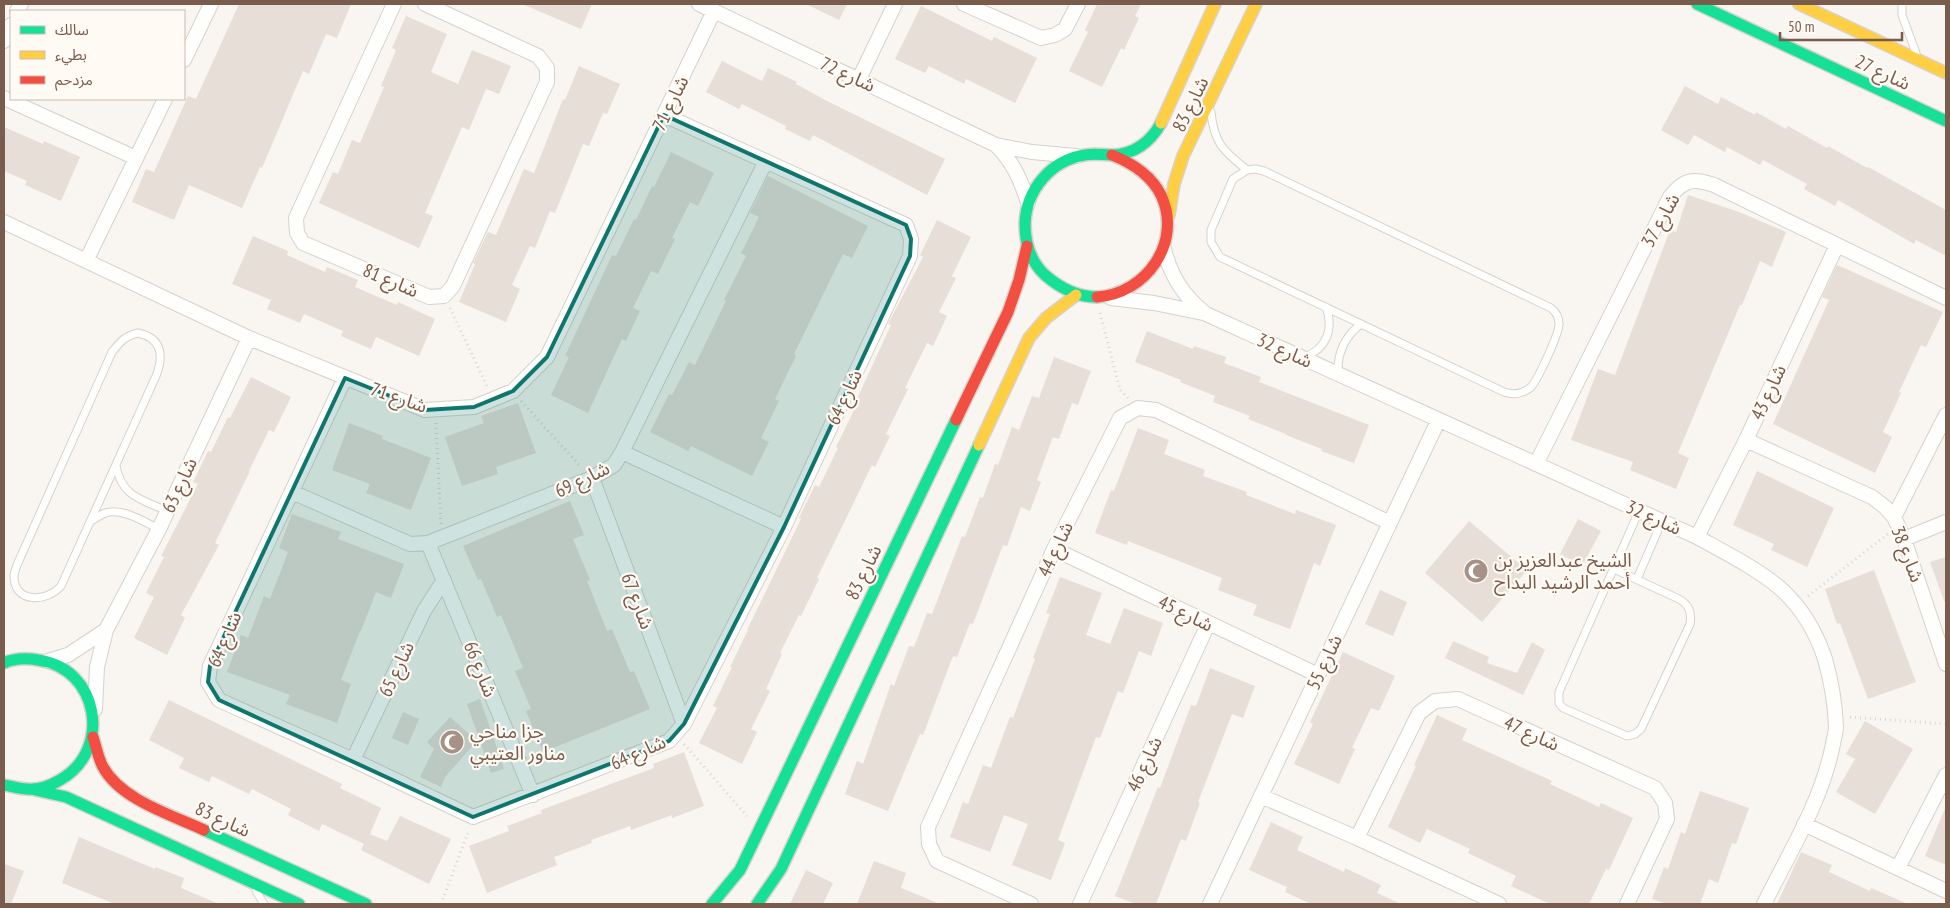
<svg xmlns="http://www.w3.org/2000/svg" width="1950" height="908" viewBox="0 0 1950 908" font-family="'PT Sans Narrow','Noto Sans Arabic',sans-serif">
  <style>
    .building { fill: #e6ded7 }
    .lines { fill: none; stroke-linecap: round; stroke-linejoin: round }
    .lane-casing { stroke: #d7d1cb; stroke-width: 9 }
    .street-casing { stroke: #d7d1cb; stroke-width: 16 }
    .fast-casing { stroke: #d9d2cb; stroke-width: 14 }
    .slow-casing { stroke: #d9d2cb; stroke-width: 14 }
    .jam-casing { stroke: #d9d2cb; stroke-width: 14 }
    .path { stroke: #dcd5d0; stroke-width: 3; stroke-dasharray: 1 4; stroke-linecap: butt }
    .lane { stroke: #fefefd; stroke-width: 7 }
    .street { stroke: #fefefd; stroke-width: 14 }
    .fast { stroke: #16e098; stroke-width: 11 }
    .slow { stroke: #ffcf43; stroke-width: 11 }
    .jam { stroke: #f24e42; stroke-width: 11 }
    .marked { fill: #0f766e; fill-opacity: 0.2; stroke: #0f766e; stroke-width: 4; stroke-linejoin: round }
    .labels { text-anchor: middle; stroke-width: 4.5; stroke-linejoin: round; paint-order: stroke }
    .street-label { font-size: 19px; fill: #7a5c4d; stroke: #fffaf3 }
    .poi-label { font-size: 19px; fill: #7a5c4d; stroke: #fffaf3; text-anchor: start }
  </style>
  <rect width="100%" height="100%" fill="#f9f5f0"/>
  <path class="building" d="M239,4h112l-14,34 -11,-4 -17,40 -6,-3 -41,97 -2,-1 -18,41 -53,-23 -15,35 -42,-18 14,-33 8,3 34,-76 8,3z
    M522,4h70l-11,25z
    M806,4h41l-8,16z
    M1097,4h44l-6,12 4,2 -15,32 -3,-2 -19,39 -33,-16 19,-39 -3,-2z
    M921,6l71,35 2,-4 43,21 -22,45 -49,-24 -2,5 -35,-18 -4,7 -30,-14z
    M406,16l41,18 -16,38 27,12 14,-34 39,16 -12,28 -13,-5 -17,41 -7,-3 -37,86 8,3 -14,32 -100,-45 14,-31 5,2 14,-34 8,3 24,-56 -3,-1 15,-36 -4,-2z
    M722,61l40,20 6,-13 29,14 -1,2 33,18 116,57 -18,36 -114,-60 -3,6 -25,-12 1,-3 -44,-22 -3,5 -33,-17z
    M579,66l41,18 -13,30 -4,-1 -14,33 -6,-2 -28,69 -5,-2 -15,37 -5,-2 -18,39 8,4 -14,33 -47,-20 16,-38 -2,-1 15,-31 8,3 28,-66 10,4 29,-74 2,1z
    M1685,86l33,18 3,-7 34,18 1,-3 30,17 2,-3 39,22 1,-2 39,22 1,-1 78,43v46l-30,-16 -2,4 -76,-44 -3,6 -31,-17 3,-5 -44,-24 -3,5 -33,-18 -2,5 -31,-17 -6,10 -27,-15z
    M4,127l39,17 1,-3 36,16 -19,44 -36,-16 2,-4 -23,-10z
    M671,152l43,21 -16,33 -8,-4 -18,36 3,1 -17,35 -7,-3 -18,37 7,3 -14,30 -4,-2 -34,74 -37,-18 18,-38 -4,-1 47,-101 4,1 18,-37 2,1 16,-34 2,1z
    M768,176l100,50 -16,32 -9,-4 -49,100 2,2 -21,43 4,2 -18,37 8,4 -17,34 -61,-30 -3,5 -38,-19 19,-38 3,1 17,-33 6,3 31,-64 -2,-1 22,-44 -5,-3 18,-36 -9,-4z
    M1688,195l51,17 47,20 -14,35 -12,-6 -18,44h-2l-62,148 11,5 -13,31 -46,-19 3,-8 -62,-22 27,-71 17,6 55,-145 6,2z
    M937,220l34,17 -19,39 4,2 -17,34 8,4 -14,30 -6,-3 -22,45 3,1 -22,45 4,2 -15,31 -3,-2 -55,113 2,1 -18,37 -2,-1 -19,38 2,1 -16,35 4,2 -19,38 6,3 -15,32 -43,-21 18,-35 -4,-2 19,-39h-2l18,-37h-1l54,-111 -2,-1 16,-33 4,2 19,-39 -2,-1 21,-43 -2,-1 36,-78 -3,-1 35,-67 -3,-2z
    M253,236l35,15 -1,4 38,17 2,-5 31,13 -3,7 42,18 1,-3 37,17 -16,37 -43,-19 -5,12 -30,-13 2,-5 -39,-17 -4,9 -33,-14 4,-9 -39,-16z
    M1837,265l106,47 -17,35 -5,-2 -22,47 2,1 -18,39 9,5 -17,36 -102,-49 56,-124 -7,-3z
    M1147,331l46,18 1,-3 32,11 -2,6 37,14 -2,5 110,43 -15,38 -33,-12 1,-2 -36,-14v-1l-38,-15 2,-3 -37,-14 2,-6 -35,-14 1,-2 -46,-18z
    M1054,357l37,14 -13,34 -6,-2 -13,36 -6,-2 -16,43 4,2 -11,29 -9,-4 -14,39 -4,-1 -30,79 -3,-1 -13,34 -4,-1 -30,79 -3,-1 -32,77 -43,-17 12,-33 6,3 28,-80 3,2 15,-40 5,1 13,-34 5,1 30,-78 3,1 15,-40 3,1 12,-34 3,1 14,-38 7,3 13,-34 7,2z
    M251,377l40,20 -17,35 -5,-2 -20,41h1l-35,72 4,2 -38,70 4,3 -18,37 -33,-17 20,-41 -8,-4 18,-36 -3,-1 37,-72 -5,-2 15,-31 3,1 17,-35 2,1z
    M518,403l18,50 -40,14 2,7 -36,12 -17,-49 39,-14 -3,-7z
    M349,423l34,13 -1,3 49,19 -20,52 -45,-17 4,-9 -38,-14z
    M1138,428l31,12 -5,14 41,16 -2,6 44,16 -1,3 49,19 1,-4 40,15 -16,41 -6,-3 -24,66 -37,-14 4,-10 -39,-15 4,-12 -94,-37 -1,4 -32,-12 16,-43 3,1z
    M1757,471l77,37 -27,59 -36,-17 3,-6 -41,-19z
    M570,501l14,34 -11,4 17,41 -3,1 20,50 5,-2 18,43 4,-1 16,38 -107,43 -17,-41 5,-2 -16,-38 8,-3 -22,-53 -4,2 -16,-38 -3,1 -15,-34z
    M292,514l49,18 -3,7 66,25 -13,34 -15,-6 -15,39h-1l-19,49 10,4 -14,39 -51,-19 4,-9 -63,-23 14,-37 7,3 16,-42 6,3 18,-47 -9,-4z
    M1578,519l23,12 -19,35 -22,-12z
    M1469,521l58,49 -45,52 -57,-49z
    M1946,557v44h-2l-14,-39z
    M1874,570l42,112 -48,17 -28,-76 -3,1 -12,-35z
    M1060,577l42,16 -16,42 24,9 14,-36 39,15 -12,33 -12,-5 -16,42 -5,-2 -18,47 -4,-1 -38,103 7,3 -14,37 -39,-15 16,-41 -24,-9 -14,37 -40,-15 13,-35 5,2 15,-39 8,3 19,-51 3,1 22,-59 -2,-1 17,-44 -4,-1z
    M1380,590l27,12 -14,34 -28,-12z
    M1453,641l36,16 -2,6 30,10 15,-31 13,8 -22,45 -78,-37z
    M1343,652l52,24 -16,35 -8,-3 -19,40 3,1 -16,35 -45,-20 19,-40 -3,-2z
    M1210,668l45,18 -12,32 -11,-4 -34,88 2,1 -14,38 -5,-2 -25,65h-20l-21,-8 43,-109 2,1 31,-83 5,1z
    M480,699l24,70 -13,4 -24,-69z
    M169,700l173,84 -2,4 41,20 -11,26 17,7 13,-25 51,23 -22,45 -68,-34 3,-6 -42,-20 -3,7 -31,-16 3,-6 -39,-20 -3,5 -37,-18 -3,6 -30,-14 5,-10 -35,-18z
    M403,712l16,7 -11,26 -16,-7z
    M1437,715l30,14 -5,11 90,41 -2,3 49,23 2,-4 32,15 -24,52 -3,-1 -17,35h-39l-39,-18 5,-10 -48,-23 2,-4 -43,-20 -7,14 -32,-16 28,-61 -2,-1z
    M450,717l27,24 -32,36 -4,10 -21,-10 14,-28 -7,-7z
    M1865,721l48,28 -38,65 -39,-22 19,-33 -9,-5z
    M684,752l20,54 -32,12v-3l-41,15 -1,-4 -39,14 1,3 -38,14 3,8 -70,28 -18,-47 40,-15 -2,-5 35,-13 -1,-3 113,-42 -1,-4z
    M1700,791l49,17 -13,36 -4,-1 -14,40 -9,-4 -9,25h-33l-15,-5 12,-32 4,2 13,-37 4,2z
    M1946,806v59l-21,-9z
    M1271,822l32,15 -6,13 47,22 1,-4 36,17 -4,8 24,11h-90l-26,-12 2,-5 -38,-17z
    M79,837l76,32v-2l29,11 -3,10 38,16h-104l-53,-21z
    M1801,852l31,13 -3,7 41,19 1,-3 37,16h-131z
    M874,861l32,12 -5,15 39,16h-83z
    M4,864l20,7 -13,33h-7z
    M806,870l27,13 -10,21h-33z"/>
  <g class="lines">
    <defs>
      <path id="lane" d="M1902,4v11l14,38
        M1211,112c3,32 13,39 36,58
        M1255,169l9,2 287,137c5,4 8,9 8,16 0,10 -22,58 -29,64 -8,6 -17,7 -26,4l-284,-135 -9,-15v-12l22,-51 14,-9z
        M138,333c24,5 26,23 18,43l-95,210c-15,17 -47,17 -47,-10 0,-3 2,-8 3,-11l95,-213c8,-10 13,-16 26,-19z
        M1305,357c22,-9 29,-28 21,-50
        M1338,374c-1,-21 6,-37 23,-50
        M116,466c6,31 25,33 51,45
        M91,521c4,-2 9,-6 14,-8 17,-6 39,9 54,16
        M1614,569l65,30c10,6 13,13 11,25l-49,105 -6,5 -8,2 -64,-28 -4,-5v-11l80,-181
        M1637,579l25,-58
        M256,891l8,13"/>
      <path id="street" d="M394,4l-98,214 1,15 6,10 126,54 15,-1 9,-10 94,-204v-14l-9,-12 -113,-52
        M699,4l297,141 36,7 44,4
        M964,4l77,34 14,-3 10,-6 13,-25
        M17,11l4,-7
        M4,41l7,-16
        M184,60l27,-56
        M859,79l36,-75
        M4,98l132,60
        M996,145c17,17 25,35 32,58
        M4,222l245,116 176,72 49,-3 39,-16 34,-34 167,-346
        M1164,249c7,28 20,48 42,65l491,223c27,15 61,32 84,52 21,19 35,43 44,70 6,21 10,44 11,67 0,6 -2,12 -3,18 -11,57 -44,109 -69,160
        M86,261l79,-162
        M1111,298l43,5 49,10
        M345,378l-135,288 -2,16 11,18 134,60 120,57 196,-76 15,-17 100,-197 126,-271 1,-17 -5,-14 -242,-110
        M1746,440l126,57 13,10 9,10 10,22 42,125
        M622,452l162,75
        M1536,464l134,-267c14,-18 23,-19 44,-12l232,113
        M592,478l92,246
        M292,492l118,52 18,-1 164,-65 22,-13 8,-13 144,-291
        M1894,517l52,-102
        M1697,537l49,-97 91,-195
        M1904,539l42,-17
        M428,543l105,252
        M1054,549l264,126
        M48,661l20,-6 38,-25
        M95,709l2,-42 9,-37 53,-101 90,-191
        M353,760l71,-149 20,-31
        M1261,796l96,42 142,66
        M1804,824l142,67
        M1357,838l62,-125 16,-12 23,-2 197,89 10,15 2,16 -40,85
        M1898,868l48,-93
        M1031,904l-94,-43 -8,-17 -1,-17 126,-278 66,-131 18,-10 18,2 234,113
        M1080,904l128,-280
        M1210,904l228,-483"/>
      <path id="fast" d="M1697,4l249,117
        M1097,297c-20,0 -37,-9 -52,-22 -14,-13 -20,-32 -20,-51 1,-34 26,-64 60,-69 9,-2 18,0 27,0 21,0 39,-13 49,-32
        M4,663c11,-5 22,-5 34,-3 61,8 75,90 22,120 -10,6 -22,10 -33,9 -8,0 -16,-3 -23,-4
        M35,790l31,7 233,107
        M204,830l162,74
        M712,904l28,-34 216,-450
        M757,904l24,-35 198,-424"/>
      <path id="slow" d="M1799,4l147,69
        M1161,123l54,-119
        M1169,215l5,-31 9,-28 73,-152
        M979,445l50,-107 17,-20 30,-23"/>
      <path id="jam" d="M1097,297c49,-3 86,-55 64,-102 -10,-20 -29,-32 -49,-40
        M956,420l52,-108 11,-32 8,-34
        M93,737c3,9 5,21 10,30 18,33 69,48 101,63"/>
    </defs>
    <use href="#lane" class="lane-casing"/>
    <use href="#street" class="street-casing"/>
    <use href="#fast" class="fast-casing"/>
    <use href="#slow" class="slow-casing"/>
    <use href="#jam" class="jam-casing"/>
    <path class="path" d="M450,308l38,80
      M1100,313l20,77 8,8
      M521,401l60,66
      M436,423l5,101
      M1808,596l80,-62
      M1850,717l96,7
      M684,744l63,72
      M441,904l28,-74"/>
    <use href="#lane" class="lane"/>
    <use href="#street" class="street"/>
    <use href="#fast" class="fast"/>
    <use href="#slow" class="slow"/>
    <use href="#jam" class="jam"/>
  </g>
  <path class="marked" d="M664,115l242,110 5,14 -1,17 -126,271 -100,197 -15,17 -196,76 -254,-117 -11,-18 2,-16 135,-288 80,32 49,-3 39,-16 34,-34z"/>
  <defs>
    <symbol id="mosque-disc" viewBox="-11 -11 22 22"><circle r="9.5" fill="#a69286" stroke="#fffaf3"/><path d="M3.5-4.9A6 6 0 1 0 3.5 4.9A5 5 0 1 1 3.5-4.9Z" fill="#fff"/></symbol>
  </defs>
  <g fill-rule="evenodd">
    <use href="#mosque-disc" x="1462" y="557" width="28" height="28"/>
    <use href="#mosque-disc" x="438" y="728" width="28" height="28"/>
  </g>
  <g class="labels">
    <g class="street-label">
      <text transform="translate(1883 72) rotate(25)" y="7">شارع 27</text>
      <text transform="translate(848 74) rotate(25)" y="7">شارع 72</text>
      <text transform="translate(670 103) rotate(-64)" y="7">شارع 71</text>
      <text transform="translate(1190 104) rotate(-64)" y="7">شارع 83</text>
      <text transform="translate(1660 220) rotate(-61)" y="7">شارع 37</text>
      <text transform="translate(391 280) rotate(23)" y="7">شارع 81</text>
      <text transform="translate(1285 350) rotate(24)" y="7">شارع 32</text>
      <text transform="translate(1768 392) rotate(-65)" y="7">شارع 43</text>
      <text transform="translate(399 397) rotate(19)" y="7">شارع 71</text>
      <text transform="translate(844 397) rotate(-65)" y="7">شارع 64</text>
      <text transform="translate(582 479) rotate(-26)" y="7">شارع 69</text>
      <text transform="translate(179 485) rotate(-65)" y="7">شارع 63</text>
      <text transform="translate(1654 517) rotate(24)" y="7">شارع 32</text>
      <text transform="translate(1055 549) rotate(-65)" y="7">شارع 44</text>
      <text transform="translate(1908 554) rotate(69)" y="7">شارع 38</text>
      <text transform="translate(863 572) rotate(-64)" y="7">شارع 83</text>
      <text transform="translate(638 601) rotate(69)" y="7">شارع 67</text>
      <text transform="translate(1186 613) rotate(26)" y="7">شارع 45</text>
      <text transform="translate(224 639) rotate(-67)" y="7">شارع 64</text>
      <text transform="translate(1324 662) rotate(-65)" y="7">شارع 55</text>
      <text transform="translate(396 669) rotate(-65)" y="7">شارع 65</text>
      <text transform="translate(481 669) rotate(68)" y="7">شارع 66</text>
      <text transform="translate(1532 733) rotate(24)" y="7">شارع 47</text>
      <text transform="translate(638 752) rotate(-24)" y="7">شارع 64</text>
      <text transform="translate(1144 764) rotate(-65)" y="7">شارع 46</text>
      <text transform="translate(223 819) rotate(25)" y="7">شارع 83</text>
    </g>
    <g class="poi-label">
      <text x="1494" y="567">الشيخ عبدالعزيز بن<tspan x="1494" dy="22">أحمد الرشيد البداح</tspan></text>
      <text x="470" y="738">جزا مناحي<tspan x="470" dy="22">مناور العتيبي</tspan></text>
    </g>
  </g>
  <rect width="1950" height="908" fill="none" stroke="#7a5c4d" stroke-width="10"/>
  <rect x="10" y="10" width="175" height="90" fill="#fffaf3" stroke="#cabbb1"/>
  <rect x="20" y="26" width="25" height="8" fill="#16e098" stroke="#cabbb1"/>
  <text x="55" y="35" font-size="15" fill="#7a5c4d">سالك</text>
  <rect x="20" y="51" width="25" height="8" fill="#ffcf43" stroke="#cabbb1"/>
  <text x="55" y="60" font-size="15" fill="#7a5c4d">بطيء</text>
  <rect x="20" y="76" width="25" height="8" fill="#f24e42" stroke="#cabbb1"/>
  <text x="55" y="85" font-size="15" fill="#7a5c4d">مزدحم</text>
  <path d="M1780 32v8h122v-8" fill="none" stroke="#7a5c4d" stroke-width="2.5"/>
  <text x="1788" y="32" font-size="15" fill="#7a5c4d" stroke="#fffaf3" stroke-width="4" paint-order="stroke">50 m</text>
</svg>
